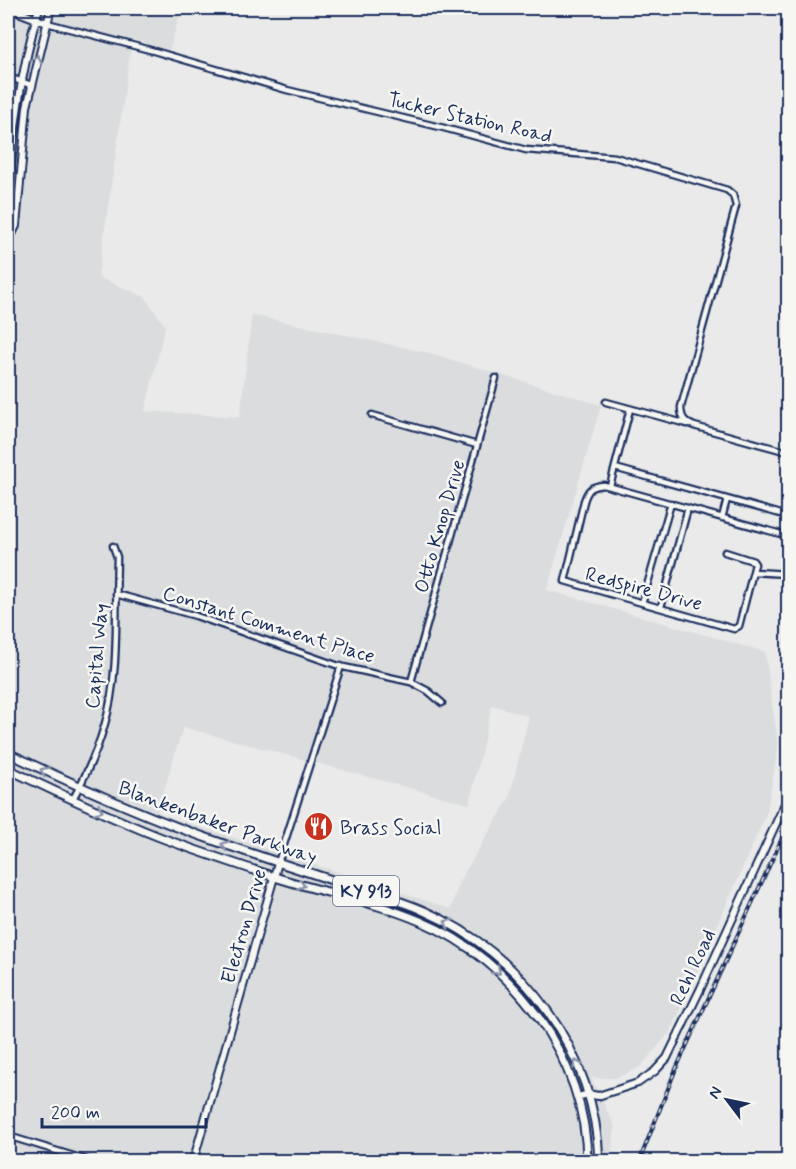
<svg xmlns="http://www.w3.org/2000/svg" width="796" height="1169" viewBox="0 0 796 1169" font-family="Mynerve,sans-serif">
  <style>
    .built { fill: #dadcde; fill-rule: evenodd }
    .lines { fill: none; stroke-linecap: round; stroke-linejoin: round }
    .street-casing { stroke: #1b2f5e; stroke-width: 9 }
    .secondary-casing { stroke: #1b2f5e; stroke-width: 10 }
    .primary-casing { stroke: #1b2f5e; stroke-width: 11 }
    .street { stroke: #f6f6f2; stroke-width: 4.5 }
    .secondary { stroke: #f6f6f2; stroke-width: 6 }
    .primary { stroke: #f6f6f2; stroke-width: 7 }
    .rail-casing { stroke: #1b2f5e; stroke-width: 4 }
    .rail { stroke: #f6f6f2; stroke-width: 1.5; stroke-dasharray: 4.5; stroke-linecap: butt }
    .oneway { stroke: #8892a8 }
    .labels { text-anchor: middle; stroke-width: 5; stroke-linejoin: round; paint-order: stroke }
    .shield { fill: #f6f6f2; stroke: #5d6b8a; stroke-width: 1.5 }
    .shield-label { font-size: 18px; font-weight: bold; fill: #1b2f5e }
    .street-label { font-size: 20px; fill: #1b2f5e; stroke: #f6f6f2 }
    .poi-label { font-size: 20px; fill: #1b2f5e; stroke: #f6f6f2; text-anchor: start }
  </style>
  <rect width="100%" height="100%" fill="#e9eae9"/>
  <filter id="ink" filterUnits="userSpaceOnUse"><feTurbulence type="fractalNoise" baseFrequency=".0167" numOctaves="2"/><feDisplacementMap in="SourceGraphic" scale="12" xChannelSelector="R" yChannelSelector="G"/><feConvolveMatrix kernelMatrix="1 2 1 2 8 2 1 2 1" color-interpolation-filters="sRGB"/></filter>
  <g filter="url(#ink)">
    <path class="built" d="M8,8h174l-13,43 -37,-12 -34,238 47,20 20,29 -20,85 95,6 12,-102 177,38 172,52 -54,185 218,62 13,94 -11,66 -96,219 -31,36 -24,11h-25l24,49 -5,34h-602zM492,705l37,11 -20,83 -50,83 -8,27 -294,-96 26,-86 286,77z"/>
    <g class="lines">
      <defs>
        <path id="street" d="M47,23l107,28 133,39 157,38 82,22 89,7 112,33 6,5 3,11 -55,201c0,10 3,15 13,19l94,26
          M8,77l23,8
          M606,402l81,22
          M372,415l105,30
          M615,468l173,48
          M610,486l20,-77
          M722,518l5,-19
          M725,552l28,9 2,3 -16,62 -5,3 -169,-48 19,-80c4,-12 7,-15 20,-16l184,51
          M788,563l-2,6 2,13
          M753,572l34,2
          M116,594l80,22 143,50 72,16 17,9 14,12
          M642,603l29,-100
          M661,607l27,-99
          M411,682l85,-304
          M73,799c12,-22 24,-48 31,-72 16,-50 11,-117 13,-170l-4,-11
          M278,863l63,-197
          M8,1136l85,26"/>
        <path id="secondary" d="M8,8l39,15
          M8,202c5,-68 12,-129 31,-194
          M9,240l7,-14 11,-119 24,-99
          M8,254v-16
          M578,1097l10,-3 10,2 40,-13 17,-12 12,-13 33,-68 88,-193
          M193,1162l85,-299"/>
        <path id="primary" d="M8,753c69,33 140,65 213,90 43,15 86,29 129,43 25,8 50,14 74,25 99,43 172,141 175,251
          M8,769c48,23 98,47 149,67 33,13 68,24 103,36 52,19 109,27 160,49 94,39 167,139 167,241"/>
      </defs>
      <use href="#street" class="street-casing"/>
      <use href="#secondary" class="secondary-casing"/>
      <use href="#primary" class="primary-casing"/>
      <use href="#street" class="street"/>
      <use href="#secondary" class="secondary"/>
      <use href="#primary" class="primary"/>
      <defs>
        <path id="rail" d="M639,1162l36,-91 113,-246"/>
      </defs>
      <use href="#rail" class="rail-casing"/>
      <use href="#rail" class="rail"/>
    </g>
    <defs><path id="oneway-chevron" d="M-2-3.5L2.5 0L-2 3.5" fill="none" stroke-width="1.6" stroke-linecap="round" stroke-linejoin="round" transform="scale(1.5)"/></defs>
    <g class="oneway">
      <use href="#oneway-chevron" transform="translate(37 59) rotate(-76)"/>
      <use href="#oneway-chevron" transform="translate(44 771) rotate(-155)"/>
      <use href="#oneway-chevron" transform="translate(99 810) rotate(24)"/>
      <use href="#oneway-chevron" transform="translate(225 845) rotate(-161)"/>
      <use href="#oneway-chevron" transform="translate(301 885) rotate(16)"/>
      <use href="#oneway-chevron" transform="translate(448 923) rotate(-152)"/>
      <use href="#oneway-chevron" transform="translate(497 971) rotate(41)"/>
      <use href="#oneway-chevron" transform="translate(577 1064) rotate(-112)"/>
    </g>
  </g>
  <defs>
    <symbol id="restaurant-disc" viewBox="-11 -11 22 22"><circle r="9.5" fill="#c8321e" stroke="#f6f6f2"/><path d="M-5-6h1v4h1v-4h1v4h1v-4h1v5L-1.5 .5V6h-2V.5L-5-1ZM5-6V6H3V1.5H1.5Q1.5-4 5-6Z" fill="#fff"/></symbol>
  </defs>
  <g fill-rule="evenodd">
    <use href="#restaurant-disc" x="302" y="810" width="33" height="33"/>
  </g>
  <g class="labels">
    <rect class="shield" x="333" y="876" width="66" height="30" rx="4.5"/>
    <g class="shield-label">
      <text x="366" y="897">KY 913</text>
    </g>
    <g class="street-label">
      <text transform="translate(470 117) rotate(13)" y="7">Tucker Station Road</text>
      <text transform="translate(439 526) rotate(-74)" y="7">Otto Knop Drive</text>
      <text transform="translate(644 588) rotate(15)" y="7">Redspire Drive</text>
      <text transform="translate(269 624) rotate(17)" y="7">Constant Comment Place</text>
      <text transform="translate(96 656) rotate(-85)" y="7">Capital Way</text>
      <text transform="translate(218 822) rotate(20)" y="7">Blankenbaker Parkway</text>
      <text transform="translate(243 926) rotate(-74)" y="7">Electron Drive</text>
      <text transform="translate(692 967) rotate(-65)" y="7">Rehl Road</text>
    </g>
    <g class="poi-label">
      <text x="340" y="834">Brass Social</text>
    </g>
  </g>
  <rect width="796" height="1169" fill="none" stroke="#f6f6f2" stroke-width="30"/>
  <rect x="15" y="15" width="766" height="1139" fill="none" stroke="#1b2f5e" stroke-width="2" filter="url(#ink)"/>
  <g transform="translate(727 1100) rotate(302)" stroke="#f6f6f2" stroke-width="4.5" paint-order="stroke">
  <path d="M0-4.5L10 22L0 15L-10 22Z" fill="#1b2f5e"/>
  <text y="-9" font-size="16" font-weight="bold" text-anchor="middle" fill="#1b2f5e">N</text>
  </g>
  <path d="M42 1118v9h164v-9" fill="none" stroke="#1b2f5e" stroke-width="3"/>
  <text x="51" y="1118" font-size="18" fill="#1b2f5e" stroke="#f6f6f2" stroke-width="4.5" paint-order="stroke">200 m</text>
</svg>
